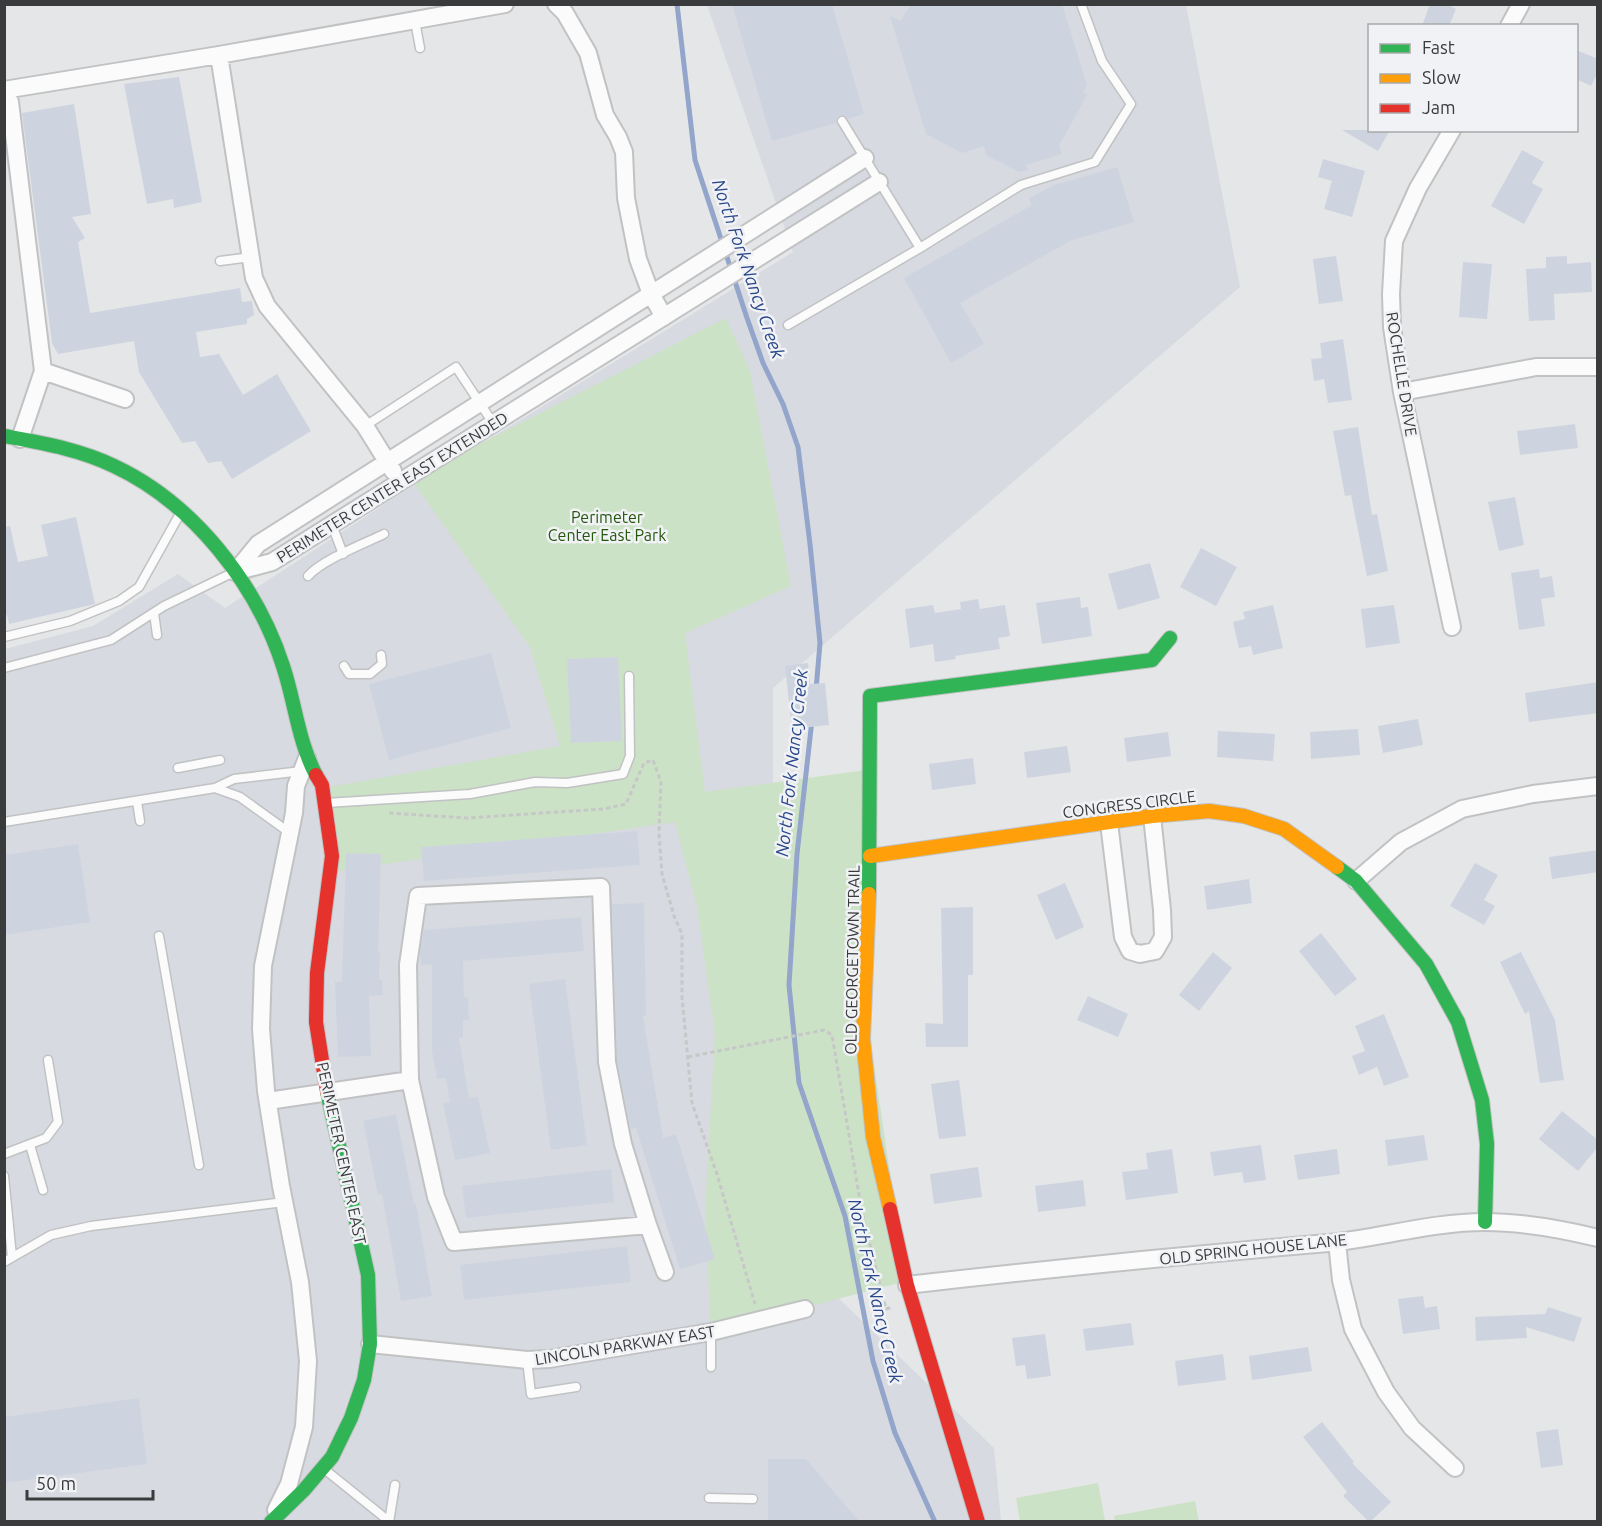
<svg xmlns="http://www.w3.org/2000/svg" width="1602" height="1526" viewBox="0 0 1602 1526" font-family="Ubuntu,sans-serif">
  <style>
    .built { fill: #d7dae0 }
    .green { fill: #cce2c6 }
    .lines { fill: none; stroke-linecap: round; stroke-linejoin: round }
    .stream { stroke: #93a5cb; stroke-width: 5 }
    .building { fill: #ced4df }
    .lane-casing { stroke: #c1c2c3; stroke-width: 11 }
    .street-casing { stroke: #c1c2c3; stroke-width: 20 }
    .fast-casing { stroke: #c1c2c3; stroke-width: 16 }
    .slow-casing { stroke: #c1c2c3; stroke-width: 16 }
    .jam-casing { stroke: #c1c2c3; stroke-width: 16 }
    .path { stroke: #c6c7c7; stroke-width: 3; stroke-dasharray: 4.5 3; stroke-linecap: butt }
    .lane { stroke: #fbfbfb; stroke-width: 8 }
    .street { stroke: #fbfbfb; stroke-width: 16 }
    .fast { stroke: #30b455; stroke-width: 14 }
    .slow { stroke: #ff9f0a; stroke-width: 14 }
    .jam { stroke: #e5322d; stroke-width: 14 }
    .labels { text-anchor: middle; stroke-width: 5; stroke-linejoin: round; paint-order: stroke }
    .street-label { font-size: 16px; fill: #3a3b3c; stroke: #f1f2f5 }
    .park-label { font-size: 16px; fill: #24570c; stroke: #f1f2f5 }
    .water-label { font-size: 18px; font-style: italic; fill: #294789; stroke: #f1f2f5 }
  </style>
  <rect width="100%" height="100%" fill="#e5e6e7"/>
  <path class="built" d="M707,5h479l54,282 -467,401v547l221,213 7,73 -996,1v-873l88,-23 85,-52 47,34 183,-119 385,-237z"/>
  <path class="green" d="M726,318l24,53 41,215 -106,47 20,159 161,-22 4,268 36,243 -195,51 -6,-121 10,-177 -18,-127 -22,-85 -345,50 -1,-85 231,-41 -30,-99 -119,-168z
    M1098,1483l7,38h-85l-4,-23z
    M1195,1501l4,20h-84l-1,-5z"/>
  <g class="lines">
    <path class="stream" d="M677,4l18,156 52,158 16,45 20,41 15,43 12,97 10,99 -4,47
      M812,720l-15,134 -8,131 10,98 46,133 28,145 22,72 40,89"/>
  </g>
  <path class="building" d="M732,4h100l32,110 -16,5 -7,-4 -4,2 -1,6 -64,18z
    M911,4h151l25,81 -4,8 4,2 -28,51 3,8 -36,11 2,5 -9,2 -33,-17 -2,-9 -22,7 -36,-19 -36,-118 11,5z
    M1430,4h16l10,5 -7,17h-27z
    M1576,50l22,9v13l-7,14 -15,-7z
    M179,77l23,125 -28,6 -1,-9 -26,5 -23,-120z
    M74,104l17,110 -19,3 13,21 -7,4 12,71 150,-25 2,14 10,-1 2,14 -7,4v5l-51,8 4,25 19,-3 24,41 34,-21 34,57 -79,48 -11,-18 -13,2 -13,-22 -13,2 -43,-71 -5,-31 -76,13 -6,-11 -30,-230z
    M1342,130h48l-12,21z
    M1522,150l22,12 -12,21 11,6 -19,35 -33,-18z
    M1323,159l42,12 -13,46 -28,-8 8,-28 -14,-4z
    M1117,167l17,55 -64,19 -110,62 24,41 -33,19 -47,-85 128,-73 -3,-7 25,-13z
    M1336,256l7,45 -24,3 -6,-45z
    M1567,256v8l24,-2 1,30 -38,2 1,26 -26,1 -3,-52 20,-1v-11z
    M1463,262l29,2 -5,55 -28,-2z
    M1343,339l9,61 -24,3 -4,-24 -10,2 -3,-22 11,-1 -2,-15z
    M1575,424l3,24 -58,7 -3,-24z
    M1358,427l14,88 5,-1 11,57 -21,5 -16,-81 -6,1 -12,-65z
    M1515,497l9,48 -25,6 -11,-49z
    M76,517l19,87 -86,20 -2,-9 -3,1v-89l6,-1 8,36 30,-6 -7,-31z
    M1201,548l36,19 -21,39 -36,-19z
    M1150,563l10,35 -42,12 -10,-36z
    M1539,569l1,9 12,-2 3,21 -14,2 4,27 -26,4 -8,-57z
    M1080,597l1,11 7,-1 4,29 -50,8 -6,-41z
    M978,599l2,10 25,-4 5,31 -12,2 2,11 -45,7 1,3 -21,3 -2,-18 -23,4 -5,-39 28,-4 2,8 26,-4 -1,-7z
    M1273,605l10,43 -30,7 -2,-9 -12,2 -6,-26 12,-3 -2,-7z
    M1394,605l6,38 -34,5 -5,-39z
    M491,653l20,75 -122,32 -20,-76z
    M618,657l4,84 -51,2 -4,-84z
    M808,663l2,21 15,-1 4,42 -37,4 -7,-63z
    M1598,682v31l-69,9 -4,-29z
    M1418,719l5,26 -40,8 -5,-27z
    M1358,729l2,26 -49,4 -1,-27z
    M1218,731l57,3 -2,27 -56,-4z
    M1168,732l3,24 -44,6 -3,-24z
    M1067,746l4,26 -44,6 -3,-26z
    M973,758l3,26 -44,6 -3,-26z
    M637,831l3,34 -216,16 -3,-34z
    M78,844l12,78 -86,13v-80z
    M1598,850v22l-46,7 -3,-22z
    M346,853l35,1 -3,98h2l-1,28h3l1,15 -14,1 2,60 -33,1 -3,-75h7z
    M1475,863l23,12 -14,25 11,6 -11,19 -34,-19z
    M1249,879l3,24 -45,7 -3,-24z
    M1065,883l19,44 -28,13 -19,-45z
    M644,903l2,113h-3l20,122 13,-4 39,125 -35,10 -44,-141 -5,1 -14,-68 -5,-157z
    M973,907v68h-5v72h-42l-1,-24 18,1 -2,-116z
    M581,917l3,34 -121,10 1,36h4l1,23h-6v18h-4l10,60 9,-1 12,56 -35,7 -12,-56 7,-2 -4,-24 -9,1 -5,-28v-87l-11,1 -1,-12 4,-23z
    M1321,933l36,46 -22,17 -36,-45z
    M1213,952l19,16 -33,43 -20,-16z
    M1521,952l34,68 9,60 -24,3 -11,-72 -4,3 -25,-52z
    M565,979l22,166 -36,5 -22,-166z
    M1088,996l40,18 -10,23 -41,-17z
    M1384,1014l25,63 -25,9 -7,-19 -18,8 -7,-19 13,-5 -10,-25z
    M959,1080l7,56 -27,3 -8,-55z
    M1562,1111l36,29v7l-20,24 -39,-32z
    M396,1114l18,90h2l16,92 -31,5 -19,-107 -4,1 -15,-74z
    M1424,1135l4,25 -40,6 -3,-26z
    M1261,1145l5,35 -22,3 -2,-11 -28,4 -4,-24z
    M1172,1149l6,44 -52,7 -4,-28 26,-3 -2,-16z
    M1337,1149l3,25 -42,6 -4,-25z
    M978,1167l4,30 -48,7 -4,-30z
    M611,1169l3,33 -148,16 -4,-32z
    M1083,1180l3,26 -48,6 -3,-26z
    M627,1246l4,36 -167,18 -4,-35z
    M1423,1296l2,12 12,-2 3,23 -37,5 -5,-35z
    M1548,1307l34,11 -8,24 -48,-15 1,11 -51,3 -1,-24 70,-3z
    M1131,1323l3,22 -48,6 -3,-22z
    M1045,1334l6,42 -24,3 -2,-14 -9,1 -4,-28z
    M1308,1347l4,24 -60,9 -3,-24z
    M1223,1354l3,26 -48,6 -3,-25z
    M139,1398l8,66 -143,19v-66z
    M1322,1422l32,40 -2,1 39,39 -20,19h-3l-25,-25 4,-4 -44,-55z
    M1558,1429l5,36 -22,3 -5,-36z
    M768,1459h38l53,62h-91z"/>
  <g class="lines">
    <defs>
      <path id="lane" d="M415,21l5,27
        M842,121l78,127
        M220,261l31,-4
        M788,325l132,-77 101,-63 74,-23 36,-58 -29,-43 -21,-57
        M365,426l91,-59 37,56
        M332,525l11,29
        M308,576c14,-16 55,-32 76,-42
        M154,613l3,22
        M4,637l66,-16 49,-20 20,-14 42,-75
        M344,666l5,8h21l12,-10 -1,-9
        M4,668l107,-28 53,-34 68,-33
        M178,768l42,-8
        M215,788l25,9 50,36
        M137,802l3,19
        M326,803l144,-9 65,-12 32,1 56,-9 7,-18 -1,-80
        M4,822l211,-34 19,-9 68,-8
        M159,936l40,229
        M30,1145l13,45
        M4,1154l42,-16 12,-16 -10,-62
        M4,1176l8,81
        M4,1262l47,-27 40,-9 193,-24
        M527,1360l4,34 45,-7
        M711,1367v-35
        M323,1468l67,54
        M709,1498l44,1
        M389,1522l6,-37"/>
      <path id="street" d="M556,4l9,9 23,40 17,62 13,22 6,15 2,46 12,61 13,35 13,23
        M1509,26l12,-22
        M219,55l35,223 13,28 98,120 28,45
        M4,90l215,-35 286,-51
        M4,98l6,4 33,269 -23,68
        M43,371l82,28
        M1402,392l134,-25h62
        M235,572l23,-28 607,-386
        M235,572l37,-10 607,-380
        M1452,627l-50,-235 -10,-65 -1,-33 3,-53 24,-53 34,-58
        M1109,823l14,114 7,14 10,3 15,-3 8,-14 -1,-27 -10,-94
        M1356,881l45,-39 61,-33 71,-15 65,-8
        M268,1101l142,-21 26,117 18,45 194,-17 -25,-81 -16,-82 -6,-175 -183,9 -10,69 2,115
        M648,1225l17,47
        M1337,1242l4,38 12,49 33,63 26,36 43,40
        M907,1285c140,-16 280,-30 421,-42 52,-5 104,-21 157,-21 39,0 76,7 113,16
        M370,1344l157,16 22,-1 162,-27 94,-23
        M276,1510l13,-26 15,-57 4,-66 -8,-79 -19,-96 -15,-95 -5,-62 2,-63 31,-153 2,-27 11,-28"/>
      <path id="fast" d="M4,436c38,7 75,13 110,30 79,37 142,117 169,200 12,36 15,75 33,109
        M1337,867l19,14 70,83 32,58 24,78 5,44 -2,78
        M869,894l1,-198 282,-36 18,-22
        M271,1522l33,-32 28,-33 19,-39 13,-38 6,-36 -2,-69 -41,-183"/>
      <path id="slow" d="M870,856l282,-40 57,-5 35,5 40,13 53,38
        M869,894l-6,145 10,98 17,72"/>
      <path id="jam" d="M316,775l6,10 10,71 -15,117 -1,49 11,70
        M890,1209l17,76 71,237"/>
    </defs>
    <use href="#lane" class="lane-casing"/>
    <use href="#street" class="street-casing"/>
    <use href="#fast" class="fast-casing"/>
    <use href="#slow" class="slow-casing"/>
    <use href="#jam" class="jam-casing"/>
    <path class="path" d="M389,813l78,5 137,-9 22,-5 18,-41 9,-3 8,22 -2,52 3,40 12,42 8,18v63l10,106 25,71 38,130
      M688,1057l136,-27 8,5 30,177 24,97 7,-2"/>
    <use href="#lane" class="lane"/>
    <use href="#street" class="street"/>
    <use href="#fast" class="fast"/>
    <use href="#slow" class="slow"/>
    <use href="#jam" class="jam"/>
  </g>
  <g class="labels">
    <g class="street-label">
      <text transform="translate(1402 374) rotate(81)" y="6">ROCHELLE DRIVE</text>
      <text transform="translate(392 487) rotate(-32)" y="6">PERIMETER CENTER EAST EXTENDED</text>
      <text transform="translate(1129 804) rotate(-7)" y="6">CONGRESS CIRCLE</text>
      <text transform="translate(852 960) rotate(-89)" y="6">OLD GEORGETOWN TRAIL</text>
      <text transform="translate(342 1153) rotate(78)" y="6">PERIMETER CENTER EAST</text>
      <text transform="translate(1253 1249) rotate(-6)" y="6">OLD SPRING HOUSE LANE</text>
      <text transform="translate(625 1345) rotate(-9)" y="6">LINCOLN PARKWAY EAST</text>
    </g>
    <g class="park-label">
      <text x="607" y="523">Perimeter<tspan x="607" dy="18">Center East Park</tspan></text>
    </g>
    <g class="water-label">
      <text transform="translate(748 269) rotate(71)" y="6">North Fork Nancy Creek</text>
      <text transform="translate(792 763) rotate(-84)" y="6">North Fork Nancy Creek</text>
      <text transform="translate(875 1291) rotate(77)" y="6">North Fork Nancy Creek</text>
    </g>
  </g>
  <rect width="1602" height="1526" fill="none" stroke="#3a3b3c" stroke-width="12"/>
  <rect x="1368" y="24" width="210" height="108" fill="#f1f2f5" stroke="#a8a9ab" stroke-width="1.5"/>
  <rect x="1380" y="44" width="30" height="9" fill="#30b455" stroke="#a8a9ab" stroke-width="1.5"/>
  <text x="1422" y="54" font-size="18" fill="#3a3b3c">Fast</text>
  <rect x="1380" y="74" width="30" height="9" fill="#ff9f0a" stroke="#a8a9ab" stroke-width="1.5"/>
  <text x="1422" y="84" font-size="18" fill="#3a3b3c">Slow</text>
  <rect x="1380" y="104" width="30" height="9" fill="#e5322d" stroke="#a8a9ab" stroke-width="1.5"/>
  <text x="1422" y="114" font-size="18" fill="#3a3b3c">Jam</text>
  <path d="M27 1490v9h126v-9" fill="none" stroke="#3a3b3c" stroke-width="3"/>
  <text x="36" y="1490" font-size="18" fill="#3a3b3c" stroke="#f1f2f5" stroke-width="4.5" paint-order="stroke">50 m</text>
</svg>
